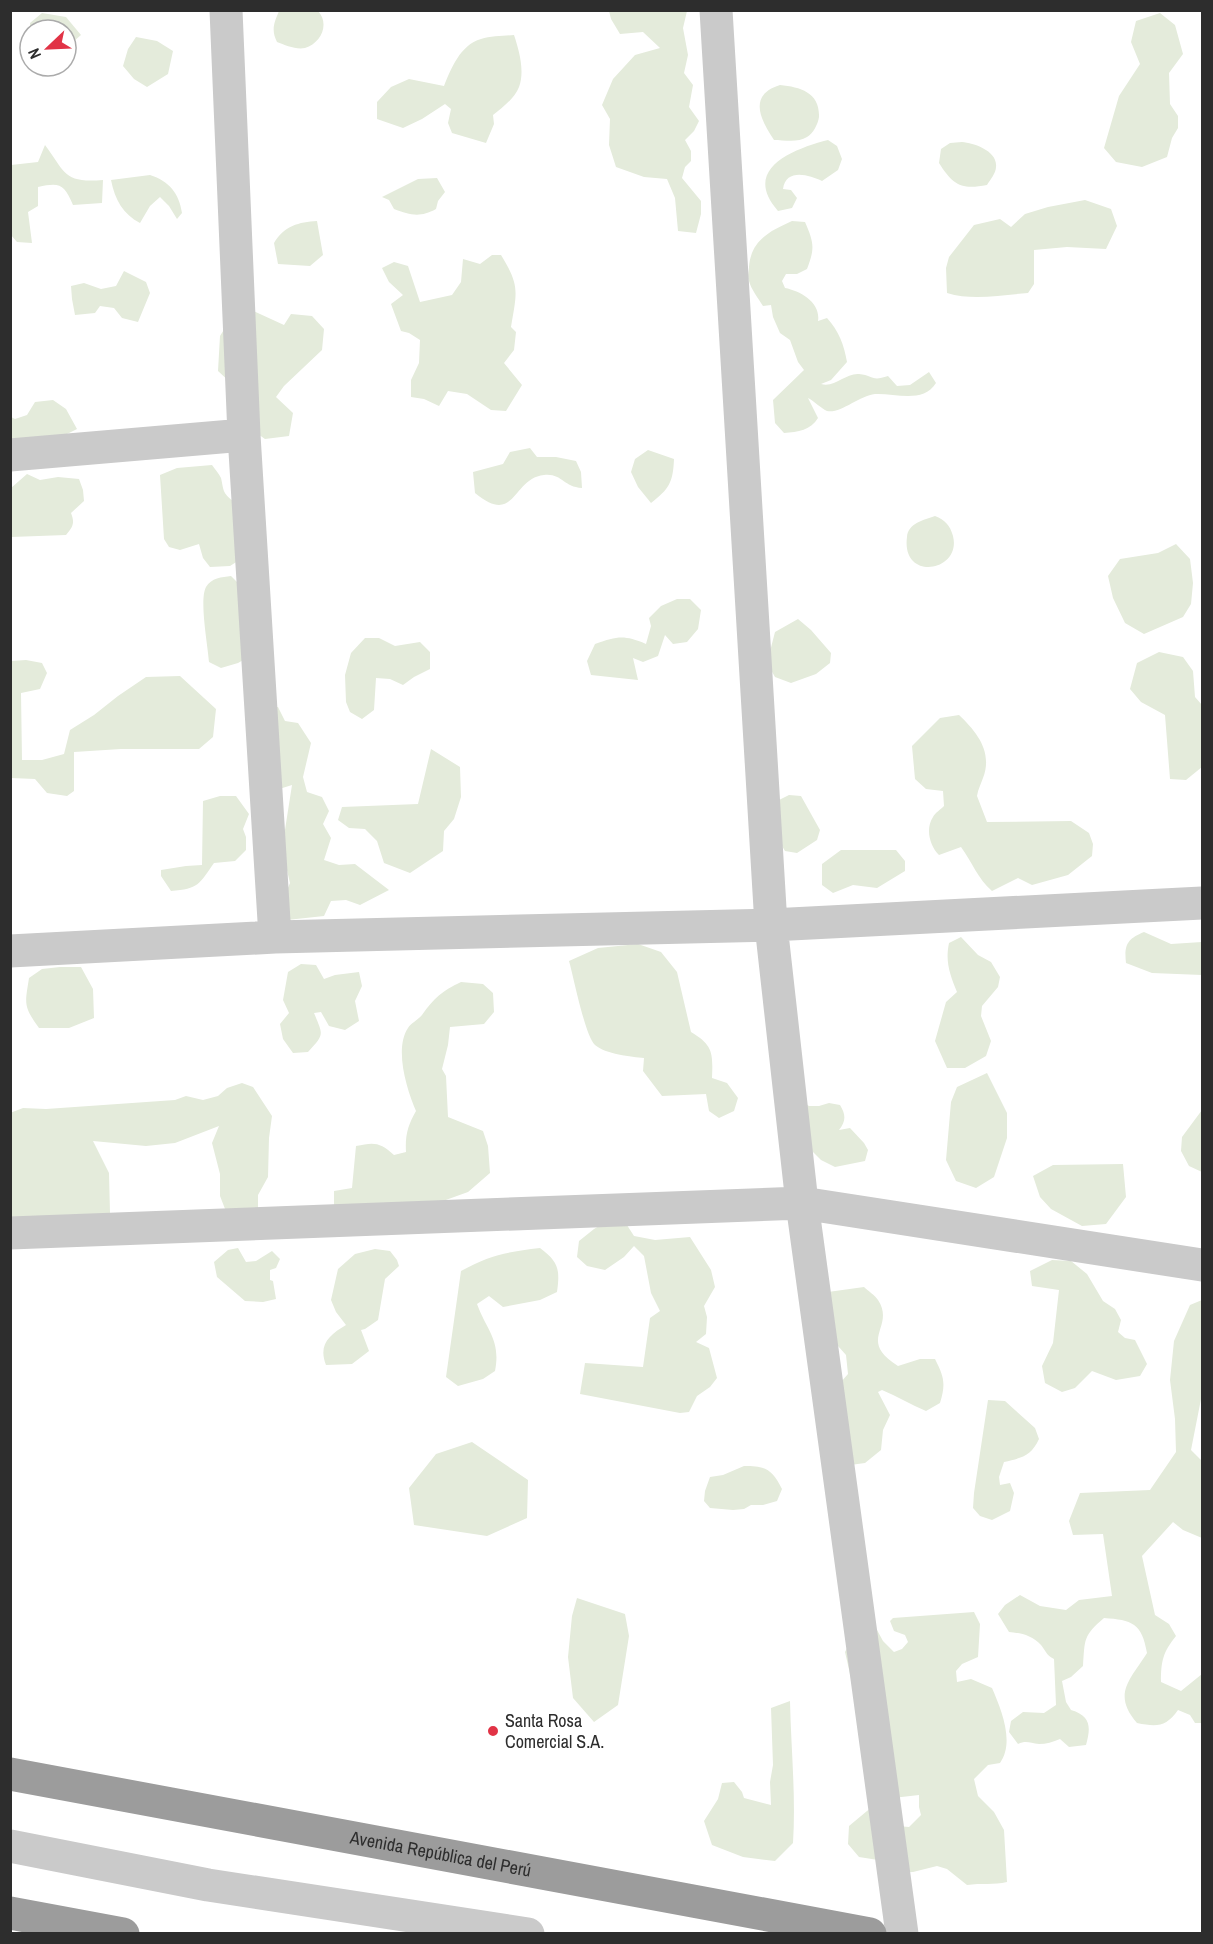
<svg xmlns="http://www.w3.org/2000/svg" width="1213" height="1944" viewBox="0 0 1213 1944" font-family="'Archivo Narrow',sans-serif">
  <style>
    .green { fill: #e4ebdb }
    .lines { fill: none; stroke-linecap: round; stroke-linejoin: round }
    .minor { stroke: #cacaca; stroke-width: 33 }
    .tertiary { stroke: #cacaca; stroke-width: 33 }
    .trunk { stroke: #9c9c9c; stroke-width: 33 }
    .poi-dot { fill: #e13346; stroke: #fff; stroke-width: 2 }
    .labels { text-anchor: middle; stroke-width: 6; stroke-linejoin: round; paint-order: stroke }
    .poi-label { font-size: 18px; fill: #2d2d2d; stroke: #fff; text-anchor: start }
    .street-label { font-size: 18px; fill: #2d2d2d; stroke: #fff }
  </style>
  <rect width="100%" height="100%" fill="#fff"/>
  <path class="green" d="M318,11c12,13 3,32 -13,37 -9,2 -20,-3 -28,-6 -6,-12 -3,-19 2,-31z
    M609,11h78l-4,17 5,27 -4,18 9,12 -4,22 10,14 -5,10 -9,9 6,11v10l-6,6 -3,11 19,23v13l-5,19 -18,-2 -3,-33 -8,-19 -23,-2 -28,-10 -7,-22 1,-26 -8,-14 11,-26 22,-24 25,-7 -17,-16 -23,2 -9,-15z
    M42,13l24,4 15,18 -15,13v-18h-36v-7z
    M1160,13l15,12 8,29 -14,19 1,31 8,12v12l-6,10 -5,19 -25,10 -26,-5 -12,-14 15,-52 21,-32 -9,-22 5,-21z
    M514,35c5,15 11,36 5,52 -4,11 -17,21 -26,28l1,9 -8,19 -34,-10 -4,-10 3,-14 -6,-5 -23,15 -19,9 -26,-9v-17l14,-15 18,-8 35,7c7,-17 16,-41 37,-47 10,-3 23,-3 33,-4z
    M136,37l21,4 16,10 -5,23 -21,13 -13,-8 -11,-13 5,-17z
    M780,85c21,2 40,8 39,32 -1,7 -6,17 -12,20 -9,6 -23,3 -33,3 -14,-21 -26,-45 6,-55z
    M828,140l9,6 5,13 -4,11 -16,11c-13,-6 -36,-13 -39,8l8,1 6,8 -5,10 -14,3c-37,-42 15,-62 50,-71z
    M962,142c12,1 36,9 34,25 0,6 -6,13 -9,18 -26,5 -34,0 -48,-22l2,-14 9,-6z
    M45,145c21,28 18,38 58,35l-1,23 -29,2c-9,-21 -13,-23 -35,-18v19l-10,6 4,31 -15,-1 -6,-7v-70l27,-3z
    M150,175c19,6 29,18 32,38l-5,6 -8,-13 -9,-9 -10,9 -10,17c-17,-9 -25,-23 -29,-43z
    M437,178l8,14 -7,9 -2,8c-16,9 -26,6 -42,0l-5,-9 -7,-3 36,-18z
    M1085,200l26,9 6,17 -11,23 -39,-2 -33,3v34l-6,9c-27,2 -55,8 -81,0l-1,-25 3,-11 25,-32 26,-6 11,8 14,-13 23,-7z
    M317,221l6,34 -13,11 -32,-2 -4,-21c10,-17 25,-21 43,-22z
    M792,221l13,1c9,21 10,26 2,47l-10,5h-11l-4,7 3,7c16,3 36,15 33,33l9,-3c12,13 17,27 20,44l-16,18 -10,4c14,4 24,-11 38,-10 14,1 12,8 29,2l9,10 13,-1 19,-13 7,11c-13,21 -41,10 -61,11 -16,2 -35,20 -48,17 -5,-2 -13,-10 -19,-13l10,20c-7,12 -20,14 -34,15l-9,-10 -2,-23 31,-30 -6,-8 -8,-22 -10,-7 -7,-16 -2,-12 -8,1c-5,-8 -12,-17 -14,-25 -2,-4 0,-10 0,-14 2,-27 21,-36 43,-46z
    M492,255h9c19,31 16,36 10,72l5,5 -2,18 -10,13 18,22 -16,26 -15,-1 -24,-16 -19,-3 -9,15 -15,-7 -13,-2v-17l8,-17 1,-23 -11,-7 -8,-2 -10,-27 12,-9 -14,-13 -7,-14 12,-6 14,4 12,36 32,-7 9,-13 2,-23 17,5z
    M124,271l22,11 4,11 -12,29 -16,-4 -8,-10 -14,-2 -5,7 -20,2 -3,-16 -1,-13 13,-3 17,6 15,-3z
    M251,310l33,15 7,-11 21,2 12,13 -2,21 -38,36 -8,11 17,16 -4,23 -24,3 -14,-10 -19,-45 -14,-13 2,-35 10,-16z
    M53,400l13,9 11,20 -20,10 -46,8v-30l4,2 12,-4 8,-13z
    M530,448l7,9h19l20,4 5,11 1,16c-19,-1 -20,-15 -38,-13 -32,3 -28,52 -69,18l-2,-21 30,-8 7,-12z
    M648,450l26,9c-1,24 -5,30 -23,44l-13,-16 -7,-15 4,-13z
    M212,465c3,4 7,9 9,13 3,13 1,14 12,23l8,58 -11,7 -20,1 -7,-9 -4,-14 -19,6 -11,-3 -5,-8 -4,-64 17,-7z
    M27,474l13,6 18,-3 21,2 4,11 1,11 -13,12c4,10 2,14 -5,22l-55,2v-49z
    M935,516c10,4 15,9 18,20 9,36 -52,46 -46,1 1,-14 17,-17 28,-21z
    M1176,544l14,15 3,24 -2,21 -8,13 -39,17 -19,-11 -12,-25 -5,-22 12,-17 38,-6z
    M231,576l8,8 6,75 -7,4 -17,5 -12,-6c-1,-16 -10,-62 -3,-75 5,-9 16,-10 25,-11z
    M677,599h13l11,11 -3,19 -11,13 -14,2 -8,-9 -7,21 -15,6 -10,-4 5,22 -47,-5 -4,-14 8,-17c23,-8 29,-9 51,0l5,-18 -2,-8 12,-12z
    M798,619l13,11 20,23 -1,10 -14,11 -25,9 -16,-6 -8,-14 8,-31z
    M365,638h14l16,8 25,-4 10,10v17l-16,8 -11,8 -13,-6 -14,-1 -2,32 -12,9 -12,-7 -4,-10 -1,-27 6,-22z
    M1159,652l24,5 10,14 2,26 7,8v62l-16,13 -16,-1 -5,-64 -24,-13 -11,-13 7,-26z
    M26,660l16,3 5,10 -7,16 -19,4 1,67h20l22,-6 6,-24 24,-15 24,-19 28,-19 34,-1 36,33 -3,28 -14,12h-78l-47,3v39l-7,5 -20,-3 -12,-14 -24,-1v-117z
    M267,707h11l7,14 13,2 13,20 -8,34 4,15 15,5 7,14 -6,13 8,14 -7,22 15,5 16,-1 34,26 -29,15 -14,-5 -15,1 -7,15 -37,4 -4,-20 7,-17 -8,-34 10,-64 -16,5z
    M959,715c18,17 34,37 24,63 -2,6 -5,11 -6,18l10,26 84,-1 18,12 4,11 -1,12 -24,19 -36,10 -14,-7 -26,13c-14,-12 -20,-29 -31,-44l-22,8c-9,-9 -14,-26 -6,-38 2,-4 8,-8 11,-11l-1,-15 -17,-2 -11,-10 -3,-33 28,-28z
    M431,749l29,18 1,30 -7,22 -10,12 -1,20 -33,22 -26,-10 -7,-22 -12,-12 -16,-1 -11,-8 4,-13 76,-3z
    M789,795l12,1 19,34 -3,10 -20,13 -12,-2 -9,-15 -1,-34z
    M220,796h16l13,18 -6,15 3,8v13l-11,11 -21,2c-15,21 -15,26 -43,28l-10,-15v-6l25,-4 16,-1 1,-64z
    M841,850h55l9,11v10l-28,17 -24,-3 -20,8 -11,-8v-21z
    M1144,932l27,12 31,-2v33l-50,-2 -26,-10c-2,-18 1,-24 18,-31z
    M961,937l17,18 13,7 9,15 -2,10 -16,19 -1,10 10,25 -5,15 -21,12h-18l-12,-27 11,-39 11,-10c-7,-17 -12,-30 -8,-49z
    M638,944l23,8 16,20 14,60c22,13 22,21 21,46l15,5 11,15 -4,13 -15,7 -10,-7 -3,-17 -44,2 -19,-25 1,-13c-12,-1 -39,-4 -49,-13 -10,-9 -21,-67 -26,-84l29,-13z
    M301,964l15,1 8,14 11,-4 24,-3 3,14 -7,15 4,20 -14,9 -16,-4 -8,-14 -7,1c9,22 11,21 -6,39l-15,1 -10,-14 -3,-15 9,-11 -6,-13 5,-28z
    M60,967h21l12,22 1,29 -25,10h-30c-16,-22 -14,-24 -10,-50l13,-9z
    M461,982l22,2 10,9 1,19 -10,12 -34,3 -2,18 -6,24 4,7 2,41 35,14 5,15 2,27 -22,19 -25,9 -109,6v-16l18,-3 4,-42c18,-4 24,-4 38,9l12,-3c-1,-17 2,-27 10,-41 -9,-21 -22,-62 -8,-83 3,-5 10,-8 14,-13 12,-17 20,-24 39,-33z
    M987,1073l20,40v25l-13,39 -18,11 -20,-7 -10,-21 5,-58 6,-15z
    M242,1083l11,4 19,29 -3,22 -1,39 -10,18v19h-31l-7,-18v-22l-8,-31 7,-17 -44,17 -29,3 -53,-5 16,32 1,40 -99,10 -1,-110 13,-5 23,1 129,-9 11,-4 17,4 15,-4 9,-8z
    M795,1098l14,8h10l10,-3 11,2c6,10 6,16 -1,25l11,-2 14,15 4,7 -3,11 -30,6 -14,-7 -18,-18z
    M1202,1110v62l-13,-6 -8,-15 1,-14z
    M1123,1164l3,33 -20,27 -24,2 -31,-17 -11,-12 -7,-21 20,-11z
    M611,1219l14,3 9,14 21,4 35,-3 21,33 4,17 -11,19 3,11 -1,17 -10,8 13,6 8,30 -7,9 -13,9 -8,16 -9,1 -100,-19 5,-31 58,4 7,-49 10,-7 -9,-18 -7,-37 -10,-10 -10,11 -19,13 -18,-4 -10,-9 2,-16 15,-12z
    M238,1248l8,14 10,-1 16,-10 8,8 -4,9 -6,2v10l3,1 3,18 -13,3 -18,-1 -28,-24 -3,-15 14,-12z
    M540,1248c19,14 20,22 17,44l-17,8 -37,7 -14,-11 -12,8c10,27 24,36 18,67l-12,8 -25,7 -12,-9 15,-106c29,-16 46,-19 79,-23z
    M375,1249l15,2 7,9 2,6 -14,13 -7,41 -13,9 -4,1 8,21 -17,13 -26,1c-8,-20 3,-30 20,-40l-10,-13 -5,-12 7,-31 17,-15z
    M1052,1260l19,1 16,13 16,27 12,8 6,11 -3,12 7,6 10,2 12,24 -7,12 -24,4 -24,-9 -17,17 -13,4 -17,-9 -3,-17 11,-23 6,-53 -27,-4 -2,-15z
    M864,1287c4,4 11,8 14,13 18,27 -22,40 20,66l22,-7h15c9,18 11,24 5,44l-14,8c-15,-6 -29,-15 -44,-21l-4,2 12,23 -7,15 -2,20 -16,13 -22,3 -2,-84 7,-8 -2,-19 -16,-18 -2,-45z
    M1202,1300v94l-11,56 11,11v77l-19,-8 -10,-8 -31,34 13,59 14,9 7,12c-13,16 -15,25 -15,46l20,9 21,-17v49h-7l-5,-8 -12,-5c-12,17 -21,17 -41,13 -25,-29 -7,-43 10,-70 -5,-30 -15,-33 -43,-35 -21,18 -19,21 -21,48l-12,11 -9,4 4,21 5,8c20,6 20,17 15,35l-17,2 -9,-8c-7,3 -14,5 -21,5 -9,-1 -13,-4 -21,0l-9,-12 2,-11 12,-9 21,1 12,-8 -2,-46c-8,-4 -8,-8 -13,-14 -9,-10 -21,-12 -32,-13l-11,-18 7,-9 15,-10 20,11 26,4 13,-10 33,-4 -9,-62 -30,1 -4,-14 11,-28 70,-3 26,-38 -1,-33 -5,-39 4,-39 16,-36z
    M988,1400l17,1 30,27 4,11c-8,17 -17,19 -35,23l-5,15 1,8 10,-2 4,10 -4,18 -18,9 -12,-4 -7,-8 1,-15z
    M472,1442l56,38 -1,38 -40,18 -73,-11 -5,-37 27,-34z
    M744,1466c22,0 28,3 38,23l-5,12 -14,4h-12l-7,4 -11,1 -23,-2 -6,-7 1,-10 5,-14 13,-2z
    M577,1598l48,16 4,22 -11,69 -24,17 -21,-24 -5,-41 4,-41z
    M974,1612l6,12 -2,33 -16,7 -6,7 1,11 14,-3 21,9c9,21 23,54 8,75l-12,2 -14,14 4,17 16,16 10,18 3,52c-13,3 -26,1 -40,3l-20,-16 -10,-3 -24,6 -21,1 -14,-13 -19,-3 -11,-13 1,-18 24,-20 14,19 22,2 12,-12 -2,-8v-12l-35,4 -28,-99 -11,-48 5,-10 15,-9 12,-3 6,11 11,11 8,-3 6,-7 -3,-7 -11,-4 -4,-10 3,-3z
    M790,1701c1,48 6,95 3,142l-18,18 -32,-4 -31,-12 -8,-24 14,-22 4,-16 12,-1 8,10 2,6 27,7 -1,-23 3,-17 -2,-57z"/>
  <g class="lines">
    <path class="minor" d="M226,10l18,425 31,502
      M716,10l55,915 31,278 100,731
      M10,455l234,-20
      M10,951l265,-14 496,-12 431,-22
      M10,1233l792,-30 400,62"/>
    <path class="tertiary" d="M10,1846l198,39 320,49"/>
    <g class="trunk">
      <path id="s1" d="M10,1774l860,160"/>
      <path d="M10,1913l113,21"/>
    </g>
  </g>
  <circle class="poi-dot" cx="493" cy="1731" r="6"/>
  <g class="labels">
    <g class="poi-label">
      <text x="505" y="1727">Santa Rosa<tspan x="505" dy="21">Comercial S.A.</tspan></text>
    </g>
    <g class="street-label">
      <text dy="6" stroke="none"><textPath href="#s1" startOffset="438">Avenida República del Perú</textPath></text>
    </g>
  </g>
  <rect width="1213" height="1944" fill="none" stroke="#2d2d2d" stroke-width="24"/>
  <g transform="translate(48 48) rotate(247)"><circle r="28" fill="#ffffff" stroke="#ababab" stroke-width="1.5"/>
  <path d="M0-4.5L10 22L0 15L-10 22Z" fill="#e13346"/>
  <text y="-9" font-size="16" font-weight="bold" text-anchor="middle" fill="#2d2d2d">N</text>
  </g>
</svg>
